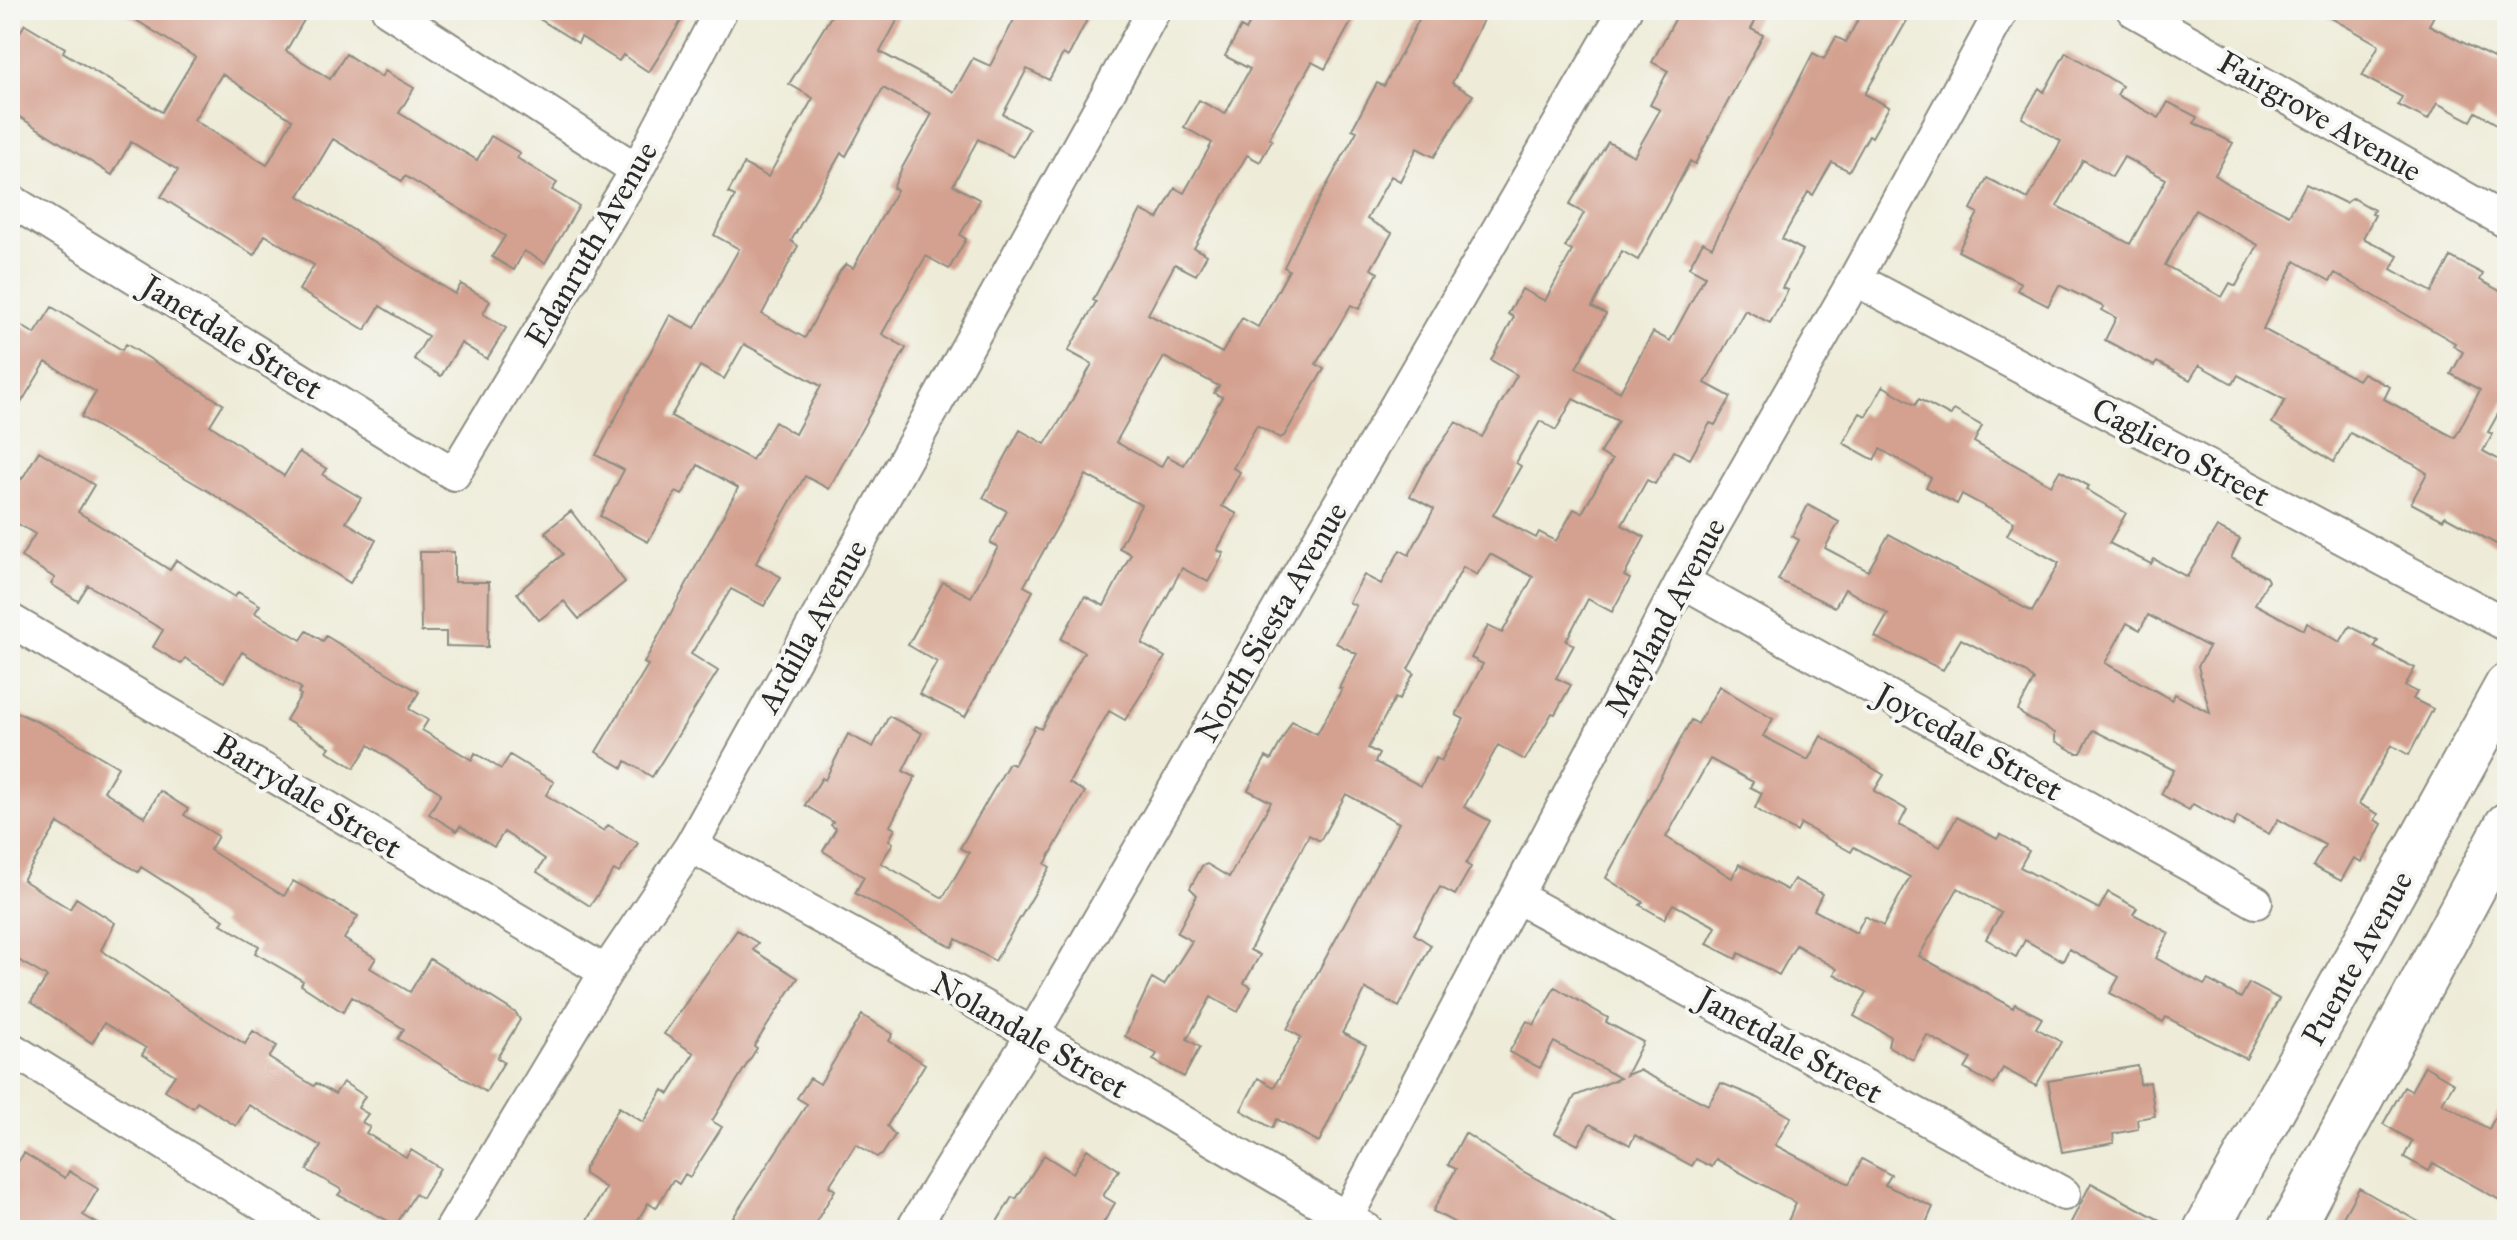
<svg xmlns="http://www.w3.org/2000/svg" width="2517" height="1240" viewBox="0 0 2517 1240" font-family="'IM FELL Great Primer',serif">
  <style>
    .building { fill: #d4a08f; fill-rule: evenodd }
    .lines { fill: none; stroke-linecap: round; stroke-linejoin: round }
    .minor-casing { stroke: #8c8c82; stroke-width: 36 }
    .secondary-casing { stroke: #8c8c82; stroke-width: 48 }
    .minor { stroke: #fff; stroke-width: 32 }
    .secondary { stroke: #fff; stroke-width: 44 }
    .labels { text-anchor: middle; stroke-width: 8; stroke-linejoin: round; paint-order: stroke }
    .street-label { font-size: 32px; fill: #2b2b2b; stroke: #f6f6f2 }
  </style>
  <rect width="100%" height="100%" fill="#f6f6f2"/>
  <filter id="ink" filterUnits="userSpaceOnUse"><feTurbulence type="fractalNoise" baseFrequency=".0125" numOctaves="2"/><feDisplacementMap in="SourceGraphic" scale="16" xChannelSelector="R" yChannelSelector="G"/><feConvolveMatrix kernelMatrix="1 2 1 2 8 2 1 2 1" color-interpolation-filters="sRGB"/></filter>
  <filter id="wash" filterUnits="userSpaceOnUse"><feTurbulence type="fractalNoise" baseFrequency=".006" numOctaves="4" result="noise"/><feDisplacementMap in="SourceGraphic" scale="32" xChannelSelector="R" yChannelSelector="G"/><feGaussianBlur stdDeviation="1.8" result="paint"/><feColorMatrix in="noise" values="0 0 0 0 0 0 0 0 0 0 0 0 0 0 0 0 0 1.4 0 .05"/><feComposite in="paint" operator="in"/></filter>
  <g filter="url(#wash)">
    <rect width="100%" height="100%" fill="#eeecd8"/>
    <g id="blocks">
      <path class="building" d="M120,10h167l17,10 -18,31 44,28 16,-25 35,23 4,-6 29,17 -15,25 78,47 14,-24 29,17 -3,5 40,25 -5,7 27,16 -34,57 -21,-12 -10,19 -22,-13 13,-21 -100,-60 -3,5 -69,-42 -34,57 156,98 6,-10 29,17 -7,13 23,14 -19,31 -26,-16 -20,33 -27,-17 14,-23 -48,-30 -15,24 -66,-40 15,-25 -49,-30 -11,20 -93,-58 17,-27 -47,-28 -19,33 -102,-64v-63l15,-24 40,24 -2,4 99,60 33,-55zM222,74l70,46 -25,45 -73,-45z
        M525,10h163l-39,62 -26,-17 -4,6 -38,-24 -3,6z
        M835,10h68l-23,42 74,40 19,-34 17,8 29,-56h73l-24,47 -5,-3 -14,26 -22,-11 -24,45 26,15 -16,28 -35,-18 -25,46 27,15 -20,35 6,4 -17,30 -23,-13 -29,51 -15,27 24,14 -77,141 -24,-13 -32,56 -17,31 25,14 -17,29 -33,-17 -40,65 27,17 -66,106 -26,-16 -3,7 -27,-16 52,-87 -4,-2 94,-175 -40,-23 -16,30 -6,-3 -28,50 -48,-26 24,-46 -28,-15 74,-140 25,13 44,-79 -25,-14 21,-39 -7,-3 16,-29 24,13 45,-79 -24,-14zM883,88l49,26 -30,54 -9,20 4,2 -44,78 -7,-4 -6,7 -35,67 -43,-24 36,-68 -7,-5 50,-88 5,3zM744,344l77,42 -26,48 -20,-12 -23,38 -81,-44 29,-50 24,13z
        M1257,10h101l-33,59 -13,-7 -43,76 3,2 -12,22 -13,-7 -53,93 13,7 -11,20 -21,-11 -27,50 74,39 20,-35 16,9 31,-57 -5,-3 20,-41 53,-95 -5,-2 25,-46 7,3 40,-76h64l-36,73 21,12 -39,62 -17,-9 -17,33 -9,-5 -24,43 25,14 -21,36 7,4 -19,36 -8,-4 -35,59 8,5 -40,67 -4,2 -23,-13 -24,43 7,4 -18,34 15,8 -20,36 7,3 -16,29 -26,-14 -40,76 23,13 -40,63 -16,-9 -40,72 16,9 -40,72 5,3 -55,94 -39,-22 -4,8 -97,-54 9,-16 -41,-26 13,-22 -5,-4 2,-3 -28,-17 17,-27 3,2 23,-46 25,13 16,-31 33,17 -19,38 12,6 -25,49 5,3 -6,11 4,3 -12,20 62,35 26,-45 -9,-5 49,-85 5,2 21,-39 6,3 43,-77 -23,-13 24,-43 19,10 27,-52 -12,-6 22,-43 -55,-30 -62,111 9,5 -68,126 -46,-23 18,-32 -29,-17 35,-63 28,15 27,-50 -8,-4 17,-32 -24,-13 37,-68 25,14 20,-31 27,-49 -24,-13 28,-49 -3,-2 48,-90 17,9 17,-31 9,5 28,-50 -28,-16 15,-27 26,14 25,-45 -25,-13 16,-29 5,3zM1164,357l55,29 -5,7 8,4 -38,68 -17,-9 -6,11 -45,-25z
        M1680,10h81l-10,19 12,6 -68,129 -5,-3 -52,99 -16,-9 -30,56 14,7 -30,54 44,24 33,-60 17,9 35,-65 -16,-9 14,-25 9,5 101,-194 11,6 12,-22 10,5 17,-32h50l-48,84 24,13 -17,30 -3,-2 -20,36 -17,-9 -19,33 -5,-3 -26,47 21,11 -21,38 6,2 -18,33 -25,-13 -40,73 26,14 -16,28 -5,-2 -20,36 -16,-8 -19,33 -8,-4 -25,45 23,12 -21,39 6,3 -18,33 -24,-13 -22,42 8,4 -18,33 15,7 -16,29 -3,-1 -27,47 -27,-15 -34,62 26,14 -24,43 5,3 -16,28 -15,-8 -26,47 17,11 -32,62 -33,-18 -24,44 24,12 -47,97 -42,-23 -5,9 -31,-18 17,-32 16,9 27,-50 -14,-8 112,-206 -53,-29 -26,47 -11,-6 -59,115 10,5 -16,28 7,4 -13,25 -27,-15 -24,42 13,8 -16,30 -31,-17 4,-6 -32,-18 27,-58 12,7 28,-44 -15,-8 20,-38 -7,-7 12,-22 5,-2 22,13 42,-75 -23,-12 18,-33 5,3 21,-39 25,13 25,-45 -3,-1 18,-34 -21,-11 20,-37 -7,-4 15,-27 17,9 19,-34 9,5 25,-46 -24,-13 15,-29 31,-45 26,15 35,-62 -26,-15 23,-43 -6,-3 14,-25 23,12 27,-50 -7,-4 19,-34 -15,-8 39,-63 26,14 26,-46 -10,-5 18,-34 -16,-9zM1573,399l45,22 -18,32 12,7 -30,53 -8,-4 -18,32 -17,-9 -3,6 -43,-23 28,-49 -5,-3 24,-42 16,9zM1490,554l43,23 -31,56 -14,-7 -17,32 12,6 -27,51 8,4 -23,42 -5,-3 -15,28 -46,-24 4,-8 -11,-6 27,-50 4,2 15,-27 -6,-4 55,-102 14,8z
        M2317,10h120l-8,15 78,40v65l-31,-18 -5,9 -34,-18 -9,17 -30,-15 4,-8 -40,-21 17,-31z
        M2066,52l56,34 -5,9 42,23 9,-16 29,15 -3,6 39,20 -18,32 15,10 59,30 17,-31 39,19 8,-5 21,12 -2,4 3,1 -12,23 35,18 -7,13 41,23 19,-35 32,17 -3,6 27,15v103l-19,34 5,2 -10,17 24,13v86l-62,-34 -2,4 -32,-17 16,-30 -14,-9 -63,-31 -16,29 -62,-39 13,-23 -47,-25 -5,9 -34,-19 -9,15 -33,-18 -3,4 -49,-26 11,-22 -14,-8 2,-3 -45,-22 -11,21 -31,-16 4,-7 -63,-32 20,-38 -7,-4 16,-31 41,21 33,-58 -39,-23 17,-30 5,4zM2124,157l42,22 -36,65 -73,-38 26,-46 29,17zM2195,210l63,35 -22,41 -6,-3 -8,14 -57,-32zM2295,261l35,20 5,-8 120,70 -2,3 10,6 -12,22 29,16 -25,48 -71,-39 6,-12 -27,-14 -5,7 -95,-51z
        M52,307l70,43 4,-6 97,60 -13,21 74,51 15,-24 28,17 -4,6 38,23 -15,24 30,18 -26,43 -142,-92 -127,-74 15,-25 -50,-30 -36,59v-102l25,15z
        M1883,386l32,19 4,-6 31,17 4,-6 28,16 -8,16 77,43 9,-15 29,16 -3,3 40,24 -17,30 42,21 3,-5 33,18 30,-50 23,12 -9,19 35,19 2,4 -13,23 49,26 3,-7 33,19 10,-16 28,15 -4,6 41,21 -10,18 12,6 -4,7 20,10 -24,46 -18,-10 -32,59 19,10 -3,6 7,4 -20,38 -8,-4 -13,23 -28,-15 12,-21 -47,-26 -9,15 -32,-17 -4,9 -40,-22 -4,6 -28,-16 13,-24 -81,-40 -12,23h-5l-21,-12v-8l-32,-18 -5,-5 16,-30 -7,-7 -66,-34 -18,31 -68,-33 13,-23 -43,-25 -10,18 -57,-27 21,-40 -7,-4 16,-31 31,17 -14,26 43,23 21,-37 143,78 27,-49 -52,-28 7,-13 -52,-28 -5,10 -31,-17 5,-9 -51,-29 -6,11 -31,-17 17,-30 6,3zM2148,615l61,32 -11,19 12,47 -35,-19 -3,6 -67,-37 22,-40 13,7z
        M39,451l55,34 -16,27 92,58 6,-10 59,37 3,-5 22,13 -5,8 46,27 6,-9 16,10 3,-5 93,56 -10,17 19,11 -6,10 50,30 3,-7 26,16 9,-14 44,27 -8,13 58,36 4,-6 30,18 -19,30 -5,-3 -24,36 -53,-34 8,-13 -41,-27 -10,15 -34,-21 -3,5 -28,-17 12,-21 -72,-48 -15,23 -27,-17 3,-4 -44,-27 15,-25 -3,-2 3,-5 -46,-28 -13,-8 -18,30 -39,-24 -4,6 -28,-17 10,-17 -75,-45 -10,16 -27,-17 4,-6 -34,-21 14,-23 -25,-15v-48l12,8z
        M571,511l54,71 -46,37 -15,-18 -25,19 -22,-27 46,-39 -18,-22z
        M420,552h34v30h35l-1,65 -42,-1v-14h-25z
        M1719,686l54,33 -10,17 45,24 13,-24 63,39 -10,16 33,19 -8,15 41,22 17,-30 40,22 3,-5 29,17 -9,16 79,42 9,-17 29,16 -4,6 36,19 -13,25 48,27 4,-5 33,18 8,-15 30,16 -33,60 -80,-42 -3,5 -53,-29 9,-16 -50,-28 -6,12 -38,-21 -9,17 -30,-18 15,-26 -43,-25 -39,68 94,52 2,-4 27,14 -6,10 25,14 -25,44 -33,-18 -9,17 -29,-16 6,-10 -44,-24 -14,25 -25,-14 2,-10 -36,-20 13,-24 -33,-18 3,-5 -41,-24 -17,30 -40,-22 -3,6 -29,-15 9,-17 -43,-23 -9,15 -24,-14 3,-3 -37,-24 85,-158 7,4zM1710,759l43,23 -3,5 12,6 -7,15 12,8 30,16 4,-8 50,28 3,-5 56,30 -27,49 -18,-10 -9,17 -42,-23 8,-16 -28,-15 -7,11 -48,-26 -7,14 -66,-41z
        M10,709l47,22 61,36 -14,24 41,26 15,-26 28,18 -4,6 34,21 -8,14 34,22 40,24 9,-15 65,35 -14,23 32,19 -6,10 40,24 20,-33 86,54 4,7 -23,38 7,4 -18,30 -88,-53 6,-10 -52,-32 -9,15 -42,-27 2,-4 -48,-28 4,-7 -38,-22 3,-4 -83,-53 -3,5 -80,-49 -35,57 47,29 6,-11 39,25 -14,27 86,58 58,36 8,-13 24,15 -8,12 45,28 2,-3 19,11 8,-12 22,14 -7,12 10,6 -6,8 8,5 -4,6 40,24 5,-7 29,18 -18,30 -7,-4 -19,31 -58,-30 4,-5 -35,-20 14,-24 -72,-41 -13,21 -39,-24 -4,6 -28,-18 10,-15 -33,-20 4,-7 -42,-25 -12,20 -61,-41 16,-25 -37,-22z
        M737,930l21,13 -5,7 45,28 -44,68 3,2 -45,73 10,6 -32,50 -5,-3 -6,10 -6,-4 -17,28 -8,-5 -16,27h-33l-13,-8 20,-34 -22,-14v-5l35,-62 24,15 20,-32 6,4 25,-41 -30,-19z
        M1555,987l53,31 -2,4 37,20 -17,33 13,-5 69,35 13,-22 37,15 33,19 -16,28 74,39 13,-25 29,16 -6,10 48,22 -10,23h-139l12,-27 -80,-44 -4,8 -16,-8 -4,7 -57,-31 -5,10 -40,-21 -12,21 -23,-12 20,-37 45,-18 -66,-36 -14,26 -31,-16 18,-31 7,4z
        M862,1015l31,19 -4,7 36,23 -38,62 8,9 -13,20 -5,2 -21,-13 -27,42 6,4 -24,40h-86l82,-126 -10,-6 13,-20 10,6z
        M2138,1066l2,18 10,-2 5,34 -18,3 1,10 -25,5 1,9 -52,9 -14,-71z
        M2425,1066l29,17 -12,20 47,26 18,-34v109l-74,-41 -4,8 -25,-14 8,-16 -29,-17 21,-37 7,4z
        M1465,1133l59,39 105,58h-161l-35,-19 23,-42 -8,-4z
        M1087,1149l32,21 -16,26 12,7 -16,27h-107l20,-33 4,2 28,-44 29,18z
        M24,1153l41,25 4,-7 29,18 -15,26 25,15h-98v-55z
        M2091,1183l87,47h-111z
        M2359,1188l74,42h-97z"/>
    </g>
  </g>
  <g filter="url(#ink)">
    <use href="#blocks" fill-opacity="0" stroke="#8c8c82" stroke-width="2"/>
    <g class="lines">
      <defs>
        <path id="minor" d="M388,10l249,160
          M2133,10l374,212
          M10,200l444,274 183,-304 84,-160
          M1855,279l652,346
          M1682,581l574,321
          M10,620l596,352
          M691,846l342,188 334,196
          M1517,897l547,297
          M10,1048l294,182
          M451,1230l155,-258 85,-126 463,-836
          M912,1230l121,-196 592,-1024
          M1340,1230l342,-649 173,-302 147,-269"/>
        <path id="secondary" d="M2206,1230l301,-544
          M2290,1230l217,-405"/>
      </defs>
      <use href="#minor" class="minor-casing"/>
      <use href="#secondary" class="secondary-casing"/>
      <use href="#minor" class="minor"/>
      <use href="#secondary" class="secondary"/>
    </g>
  </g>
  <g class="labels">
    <g class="street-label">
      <text transform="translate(2320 116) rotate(30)" y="11">Fairgrove Avenue</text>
      <text transform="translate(591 244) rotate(-60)" y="11">Edanruth Avenue</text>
      <text transform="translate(232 337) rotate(32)" y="11">Janetdale Street</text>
      <text transform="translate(2181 452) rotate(28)" y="11">Cagliero Street</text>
      <text transform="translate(1665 617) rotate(-62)" y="11">Mayland Avenue</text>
      <text transform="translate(1271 622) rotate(-60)" y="11">North Siesta Avenue</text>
      <text transform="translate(812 626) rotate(-61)" y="11">Ardilla Avenue</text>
      <text transform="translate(1969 742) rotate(29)" y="11">Joycedale Street</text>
      <text transform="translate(308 796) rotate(31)" y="11">Barrydale Street</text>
      <text transform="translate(2357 958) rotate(-61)" y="11">Puente Avenue</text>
      <text transform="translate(1030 1035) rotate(30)" y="11">Nolandale Street</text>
      <text transform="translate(1790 1045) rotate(29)" y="11">Janetdale Street</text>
    </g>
  </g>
  <rect width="2517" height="1240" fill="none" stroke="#f6f6f2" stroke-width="40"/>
</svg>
